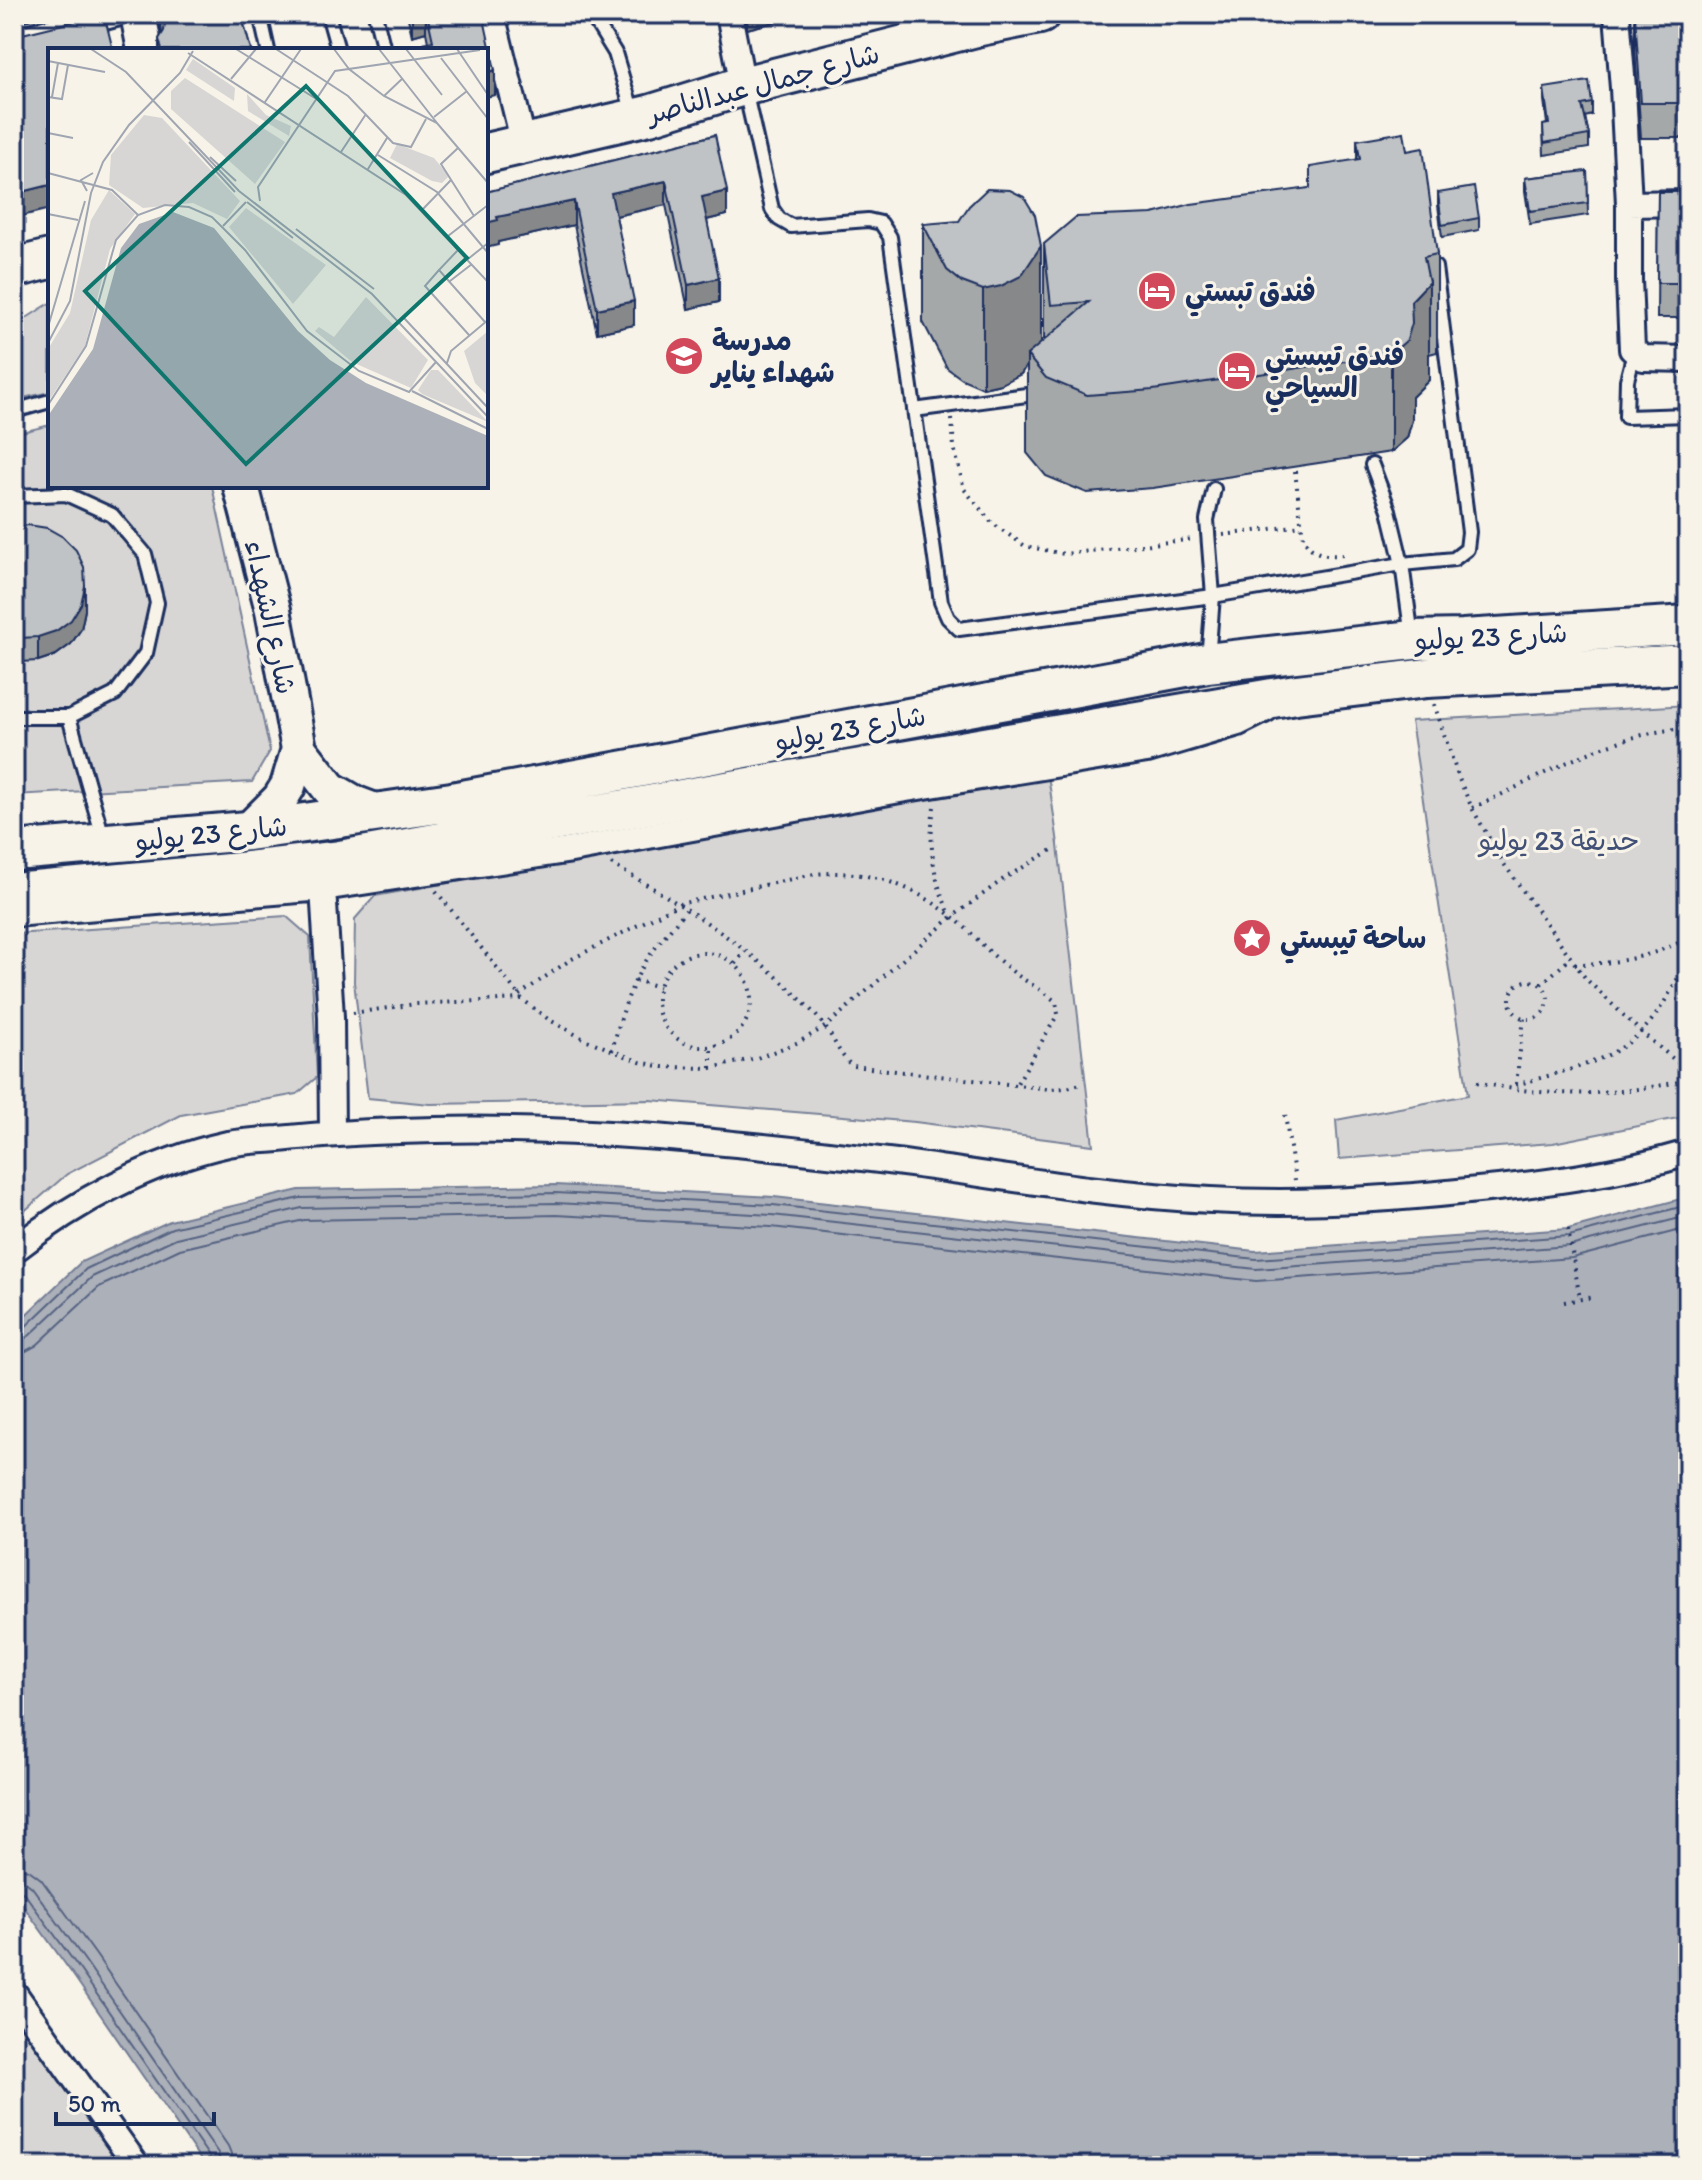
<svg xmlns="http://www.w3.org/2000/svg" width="1702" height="2180" viewBox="0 0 1702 2180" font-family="Itim,'Playpen Sans Arabic',sans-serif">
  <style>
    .green { fill: #d7d6d4; stroke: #798299; stroke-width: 2 }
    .water { fill: #acb0b9; stroke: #727c95; stroke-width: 2 }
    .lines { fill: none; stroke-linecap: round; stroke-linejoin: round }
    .shore { stroke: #556382; stroke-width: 2 }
    .lane-casing { stroke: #1b2f5e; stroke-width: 18 }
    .street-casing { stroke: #1b2f5e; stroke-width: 30 }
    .secondary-casing { stroke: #1b2f5e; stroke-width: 40 }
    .primary-casing { stroke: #1b2f5e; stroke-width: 44 }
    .path { stroke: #1b2f5e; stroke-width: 4; stroke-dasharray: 2 6; stroke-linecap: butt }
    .lane { stroke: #f7f3e8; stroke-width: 12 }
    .street { stroke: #f7f3e8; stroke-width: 24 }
    .secondary { stroke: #f7f3e8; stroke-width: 34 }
    .primary { stroke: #f7f3e8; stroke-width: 38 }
    .wall { fill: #a5a8a9; stroke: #1b2f5e; stroke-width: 2 }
    .shaded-wall { fill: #86888a; stroke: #1b2f5e; stroke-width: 2 }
    .building { fill: #c0c3c5; stroke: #1b2f5e; stroke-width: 2 }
    .labels { text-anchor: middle; stroke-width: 6; stroke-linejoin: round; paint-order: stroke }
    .street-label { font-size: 28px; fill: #1b2f5e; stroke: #f7f3e8 }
    .poi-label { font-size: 28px; font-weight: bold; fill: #1b2f5e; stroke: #f7f3e8; text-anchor: start }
    .park-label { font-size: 28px; fill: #415076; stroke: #f7f3e8 }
    .inset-road { fill: none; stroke: #9fa5b1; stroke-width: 2 }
    .view { fill: #0f766e; fill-opacity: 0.15; stroke: #0f766e; stroke-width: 4 }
    .inset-edge { fill: none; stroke: #1b2f5e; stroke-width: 4 }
  </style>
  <rect width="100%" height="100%" fill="#f7f3e8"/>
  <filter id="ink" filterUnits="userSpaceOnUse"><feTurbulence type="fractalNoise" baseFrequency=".0125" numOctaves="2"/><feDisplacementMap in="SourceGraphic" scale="16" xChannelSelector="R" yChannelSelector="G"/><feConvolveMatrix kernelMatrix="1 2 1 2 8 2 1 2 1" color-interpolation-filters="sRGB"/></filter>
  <g filter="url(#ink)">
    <path class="green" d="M50,303v89l-36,8v-74z
      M50,425v61h162l58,265 -18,31 -238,13v-361z
      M1688,705v411l-135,27 -214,16 -3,-39 132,-25 -57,-374z
      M1048,775l9,62 36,308 -178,-23 -265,-22 -220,4 -62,-6 -14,-116 1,-63 20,-23z
      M286,916l24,21 7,140 -20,17 -116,21 -114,59 -53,46v-286z
      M14,2000l111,166h-111z"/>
    <path class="water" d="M556,1185l218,12 481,54 313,-22 120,-32v969h-1483l-134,-194 -57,-79v-567l67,-64 89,-41 129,-31z"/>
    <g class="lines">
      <path class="shore" d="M14,1331l9,-2 63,-60 86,-41 128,-30 256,-5 217,12 483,54 313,-23 119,-31
        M14,1341l8,-1 7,-4 63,-59 84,-39 126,-30 254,-5 216,12 484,54 314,-23 118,-30
        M14,1353l12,-2 11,-6 62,-58 81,-38 124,-29 252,-5 215,12 485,54 316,-23 116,-30
        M14,1867l15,3 12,9 55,76 132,191 4,10 1,10
        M14,1879l10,2 8,6 54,75 132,191 3,13
        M14,1889l10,4 54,74 132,191 1,8"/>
      <defs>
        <path id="lane" d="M260,14l8,36
          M328,14l10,36
          M375,14l9,36
          M591,14l24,39 18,60
          M745,90l27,119 7,10 12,7 77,-6 13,3 9,14 51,365 7,16 11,11 254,-33 189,-32 52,-5 13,-10 2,-17 -34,-265
          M1634,353l-7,27 -1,37 62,-2
          M914,410l120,-16
          M14,411l36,-10
          M1372,465l17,45 13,54 10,73
          M14,496l52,-2 46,21 33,39 12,49 -11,50 -31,41 -46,23h-50l-5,-2
          M1208,660l5,-64 -6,-76 7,-31
          M69,717l34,120"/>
        <path id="street" d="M492,14l32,130
          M729,14l14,72
          M1617,14l6,74 6,116 59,-1
          M14,41l102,-27
          M1629,204v76l3,69 11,9 45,1
          M323,888l243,-37 334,-61 247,-40 91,-27 28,-14
          M14,914l309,-26 8,129 1,116
          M14,1250c62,-49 137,-89 214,-106 17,-3 34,-4 51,-5 40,-4 80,-7 120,-8 166,-7 332,11 497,31 105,14 209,33 315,38 86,5 172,0 257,-9 74,-7 149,-17 220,-38
          M14,1993l123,173"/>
        <path id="secondary" d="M138,14l7,36
          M241,486l32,124 26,139 31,40 26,15 24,9
          M248,831l32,-32 8,-13 11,-37"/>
        <path id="primary" d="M486,153l163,-38 94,-29 237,-60 60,-12
          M14,268l36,-9
          M14,851l234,-20 204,-29 755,-139 206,-23 50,-1 225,-14
          M14,893l215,-20 111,-13 381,-68 575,-98 131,-16 261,-14"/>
      </defs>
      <use href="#lane" class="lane-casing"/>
      <use href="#street" class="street-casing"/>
      <use href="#secondary" class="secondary-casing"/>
      <use href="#primary" class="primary-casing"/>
      <path class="path" d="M952,419l2,28 10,42 28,34 33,23 39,8 131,-15
        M1295,471l8,66c9,19 23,19 42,18
        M1223,535l79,-10
        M1434,704l25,75 13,29 32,56 82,115 55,53 47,39
        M934,807c-6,38 -1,73 16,107
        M1472,808c74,-32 132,-74 216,-80
        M611,864c64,36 128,76 181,127 11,11 24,23 33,36 10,13 15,30 28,39l197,23 17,-1 17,-5
        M436,891l86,108 26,20 32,18 60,25 23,5 48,1 46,-10 42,-16 26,-15 127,-110 53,-39 47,-28
        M657 1000a47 47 0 1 1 94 0a47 47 0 1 1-94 0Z
        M735,964l10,-13
        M1575,964c41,0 77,-7 113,-26
        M635,980l24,7
        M1510 1000a19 19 0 1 1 38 0a19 19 0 1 1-38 0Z
        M1541,984l30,-26
        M519,995l51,-35 109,-56 135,-30c62,-6 111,16 156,58 12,12 23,24 36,34 15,14 35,22 50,36l2,12 -42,71
        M353,1013l63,-9 106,-5
        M612,1051c8,-32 17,-63 34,-90 12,-18 27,-35 40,-51
        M711,1068v-22
        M1477,1082c75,17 136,14 211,-2
        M1516,1084l8,-66
        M1516,1085c42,-13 93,-21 125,-53 20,-19 33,-48 47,-72
        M1285,1115l10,65
        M1568,1229l12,70
        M1564,1302l30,-5"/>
      <use href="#lane" class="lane"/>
      <use href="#street" class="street"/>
      <use href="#secondary" class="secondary"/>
      <use href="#primary" class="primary"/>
    </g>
    <path class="wall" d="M160,14h81l10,36h-92v-11l3,-5z
      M407,14h76l12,81 -9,-45h-63v-7l5,-1 -2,-10 -14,4z
      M743,14h63l-59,15z
      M1635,14h53v124h-47l-6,-90z
      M1544,88l48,15v12l-7,2 4,18v13l-45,7 -1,-30 4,-1 -3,-24z
      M715,135l12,80 -20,5 12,82 -31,7 -22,-104 -50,11 18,109 -37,8 -23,-108 -76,17v3l-12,-53z
      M1357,140l50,11 30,103v98l-8,2v26l-17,17v23l-5,18 -16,14 -238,36 -66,5 -41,-17 -19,-23v-89l-6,10 -20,10 -18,4 -21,-9 -15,-11 -24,-46v-98l118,119 3,-2v-97l109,-30 157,-26 47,-29z
      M1587,171l1,44 -58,9 -5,-33v-13z
      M1658,192h30v126h-31z
      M1438,193l41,25v12l-37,7 -4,-32z
      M14,528l71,82 -4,19 -10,15 -15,11 -18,6 -18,1 -6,-2z"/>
    <path class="shaded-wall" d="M14,14h36l-36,10z
      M412,14h14v18l-14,4z
      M747,14h59l-59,15z
      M495,70v25l-9,2v-24z
      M666,181v24l-55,12v-24z
      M50,185v24l-36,9v-24z
      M727,191v24l-25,6v-24z
      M574,201v24l-76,17v3l-12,3v-25l11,-6z
      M1041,246v98l-14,11v9l-6,10 -20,10 -18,4v-98z
      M719,278v24l-31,7v-24z
      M1429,282v98l-17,17v23l-5,18 -16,14v-98l20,-53z
      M634,301v24l-37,8v-24z
      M85,586v24l-4,19 -10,15 -15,11 -18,6v-24z"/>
    <path class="building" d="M104,14l9,36h-63v135l-36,9v-158z
      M163,14h78l10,36h-89l-3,-11 5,-8 1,-8z
      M427,14h56l12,56 -9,3v-23h-61l-2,-7 10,-2z
      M1635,14h53v89h-47z
      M1589,81l3,22 -10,2 7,30 -45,8 -1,-18 6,-1 -5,-36z
      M1404,132l3,19 16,-3 14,106 -13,3 5,25 -18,19 1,22 -5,17 -16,14 -238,36 -66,5 -41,-17 -19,-23 62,-53 -38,3 -7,-61 32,-27 77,-3 38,-10 119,-16v-21l50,-8 -3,-19z
      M715,135l12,56 -25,6 17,81 -31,7 -22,-104 -55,12 23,108 -37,8 -23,-108 -77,16 1,3 -12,3v-31z
      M1587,171l1,32 -58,8 -5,-33z
      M1474,187l5,31 -37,7 -4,-32z
      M987,189l23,1 14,7 11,18 6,31 -20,30 -20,10 -18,4 -21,-8 -15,-12 -24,-46 36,-3 10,-15z
      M1658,192h30v91h-31z
      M28,525l19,3 16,9 13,13 8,17 1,19 -4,18 -10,16 -15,11 -18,6 -18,1 -6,-3v-107z"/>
  </g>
  <defs>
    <symbol id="hotel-disc" viewBox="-11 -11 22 22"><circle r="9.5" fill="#d1495b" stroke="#f7f3e8"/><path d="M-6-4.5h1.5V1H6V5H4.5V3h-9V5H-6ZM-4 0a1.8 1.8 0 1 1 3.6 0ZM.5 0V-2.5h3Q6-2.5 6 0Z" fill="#fff"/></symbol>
    <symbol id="school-disc" viewBox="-11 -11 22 22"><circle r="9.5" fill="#d1495b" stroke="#f7f3e8"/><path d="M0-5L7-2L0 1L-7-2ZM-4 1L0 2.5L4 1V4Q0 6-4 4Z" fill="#fff"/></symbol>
    <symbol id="sight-disc" viewBox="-11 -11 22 22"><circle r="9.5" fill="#d1495b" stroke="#f7f3e8"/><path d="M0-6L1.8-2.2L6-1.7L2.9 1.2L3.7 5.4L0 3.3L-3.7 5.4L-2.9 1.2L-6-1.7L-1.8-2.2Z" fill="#fff"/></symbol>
  </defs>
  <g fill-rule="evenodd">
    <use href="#hotel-disc" x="1135" y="269" width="44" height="44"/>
    <use href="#school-disc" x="662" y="334" width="44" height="44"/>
    <use href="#hotel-disc" x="1215" y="349" width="44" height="44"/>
    <use href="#sight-disc" x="1230" y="916" width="44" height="44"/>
  </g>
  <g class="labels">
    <g class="street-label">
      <text transform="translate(763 83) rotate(-15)" y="10">شارع جمال عبدالناصر</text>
      <text transform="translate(271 617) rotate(78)" y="10">شارع الشهداء</text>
      <text transform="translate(1491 636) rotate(-3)" y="10">شارع 23 يوليو</text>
      <text transform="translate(850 728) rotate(-10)" y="10">شارع 23 يوليو</text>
      <text transform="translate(211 833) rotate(-6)" y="10">شارع 23 يوليو</text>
    </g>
    <g class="poi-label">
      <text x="1185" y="301">فندق تبستي</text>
      <text x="712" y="350">مدرسة<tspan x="712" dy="32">شهداء يناير</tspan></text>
      <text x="1265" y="365">فندق تيبستي<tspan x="1265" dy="32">السياحي</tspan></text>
      <text x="1280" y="948">ساحة تيبستي</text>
    </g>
    <g class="park-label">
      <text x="1559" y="850">حديقة 23 يوليو</text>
    </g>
  </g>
  <g transform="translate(48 48)">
    <rect width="440" height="440" fill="#f7f3e8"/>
    <path d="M145,11l42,29 -1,13 -48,-31zM137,30l100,64 -30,42 -84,-75v-18zM199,46l19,21 25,11 -2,10 -41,-25zM96,67l18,3 78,83 -13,18 -34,-16 -50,5 -34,-23 2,-30zM349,96l37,14 15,18 -7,7 -10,-2 -42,-23zM61,142l26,24 -25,35 -25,97 -37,56v-53l22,-36 21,-93zM198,160l80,57 -33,39 -64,-77zM318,249l62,63 -17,28 -59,-26 -37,-31 4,-4 15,10zM440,283v65l-13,-13 -11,-32zM383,322h7l50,52 -66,-28 -4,-4z" fill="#d7d6d4"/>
    <path d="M125,164l41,16 84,103 32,29 36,23 122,53v51h-440v-71l45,-67 28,-101 18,-24z" fill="#acb0b9"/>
    <path class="inset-road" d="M43,1l35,23 113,119 133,103 116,123M188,1l82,51M228,1l72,47 45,47 18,4 15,-28M286,1l15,20 35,27 53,27 51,60M331,1l58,74M358,1l36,46M409,1l31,46M140,5l218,142 82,87M393,10l47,61M0,13l57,11M183,31l25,-30M336,48l19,-18M0,49l14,2 6,-34M4,49l6,-34M217,54l36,-53M386,69l33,-26M0,85l25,5M141,94l46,50M410,100l-17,16 33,52M293,104l25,-38M330,107l59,37 51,61M162,109l26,24M320,121l19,-31M0,125l64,17 26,25M39,143l-6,-11 12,-7M212,153l-2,-14 77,-116 145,-21M199,154l46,36M375,161l28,-29M0,166l30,6M175,178l23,-24M248,181l78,60M400,188l40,-31M410,202l-19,20 46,52M420,211l20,-16M391,222l-14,16 44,49M402,233l22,-17M356,270l84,90M0,279l37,-126M0,295l22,-42 21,-108 12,-31 26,-37 51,-52 13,-22M399,315l4,-12 37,-31M364,343l76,38M0,357l38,-59 30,-106 22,-25 27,-10 24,2 23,10 33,33 62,81 52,40 50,21 27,-30"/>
    <path class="view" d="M258,38l161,172 -221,206 -161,-173z"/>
    <rect width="440" height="440" class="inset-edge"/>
  </g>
  <rect width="1702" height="2180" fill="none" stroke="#f7f3e8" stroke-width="48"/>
  <rect x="24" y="24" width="1654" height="2132" fill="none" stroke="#1b2f5e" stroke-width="3" filter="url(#ink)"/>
  <path d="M56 2112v12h158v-12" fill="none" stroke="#1b2f5e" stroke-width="4"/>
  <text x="68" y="2112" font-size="24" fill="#1b2f5e" stroke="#f7f3e8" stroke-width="6" paint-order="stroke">50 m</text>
</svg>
